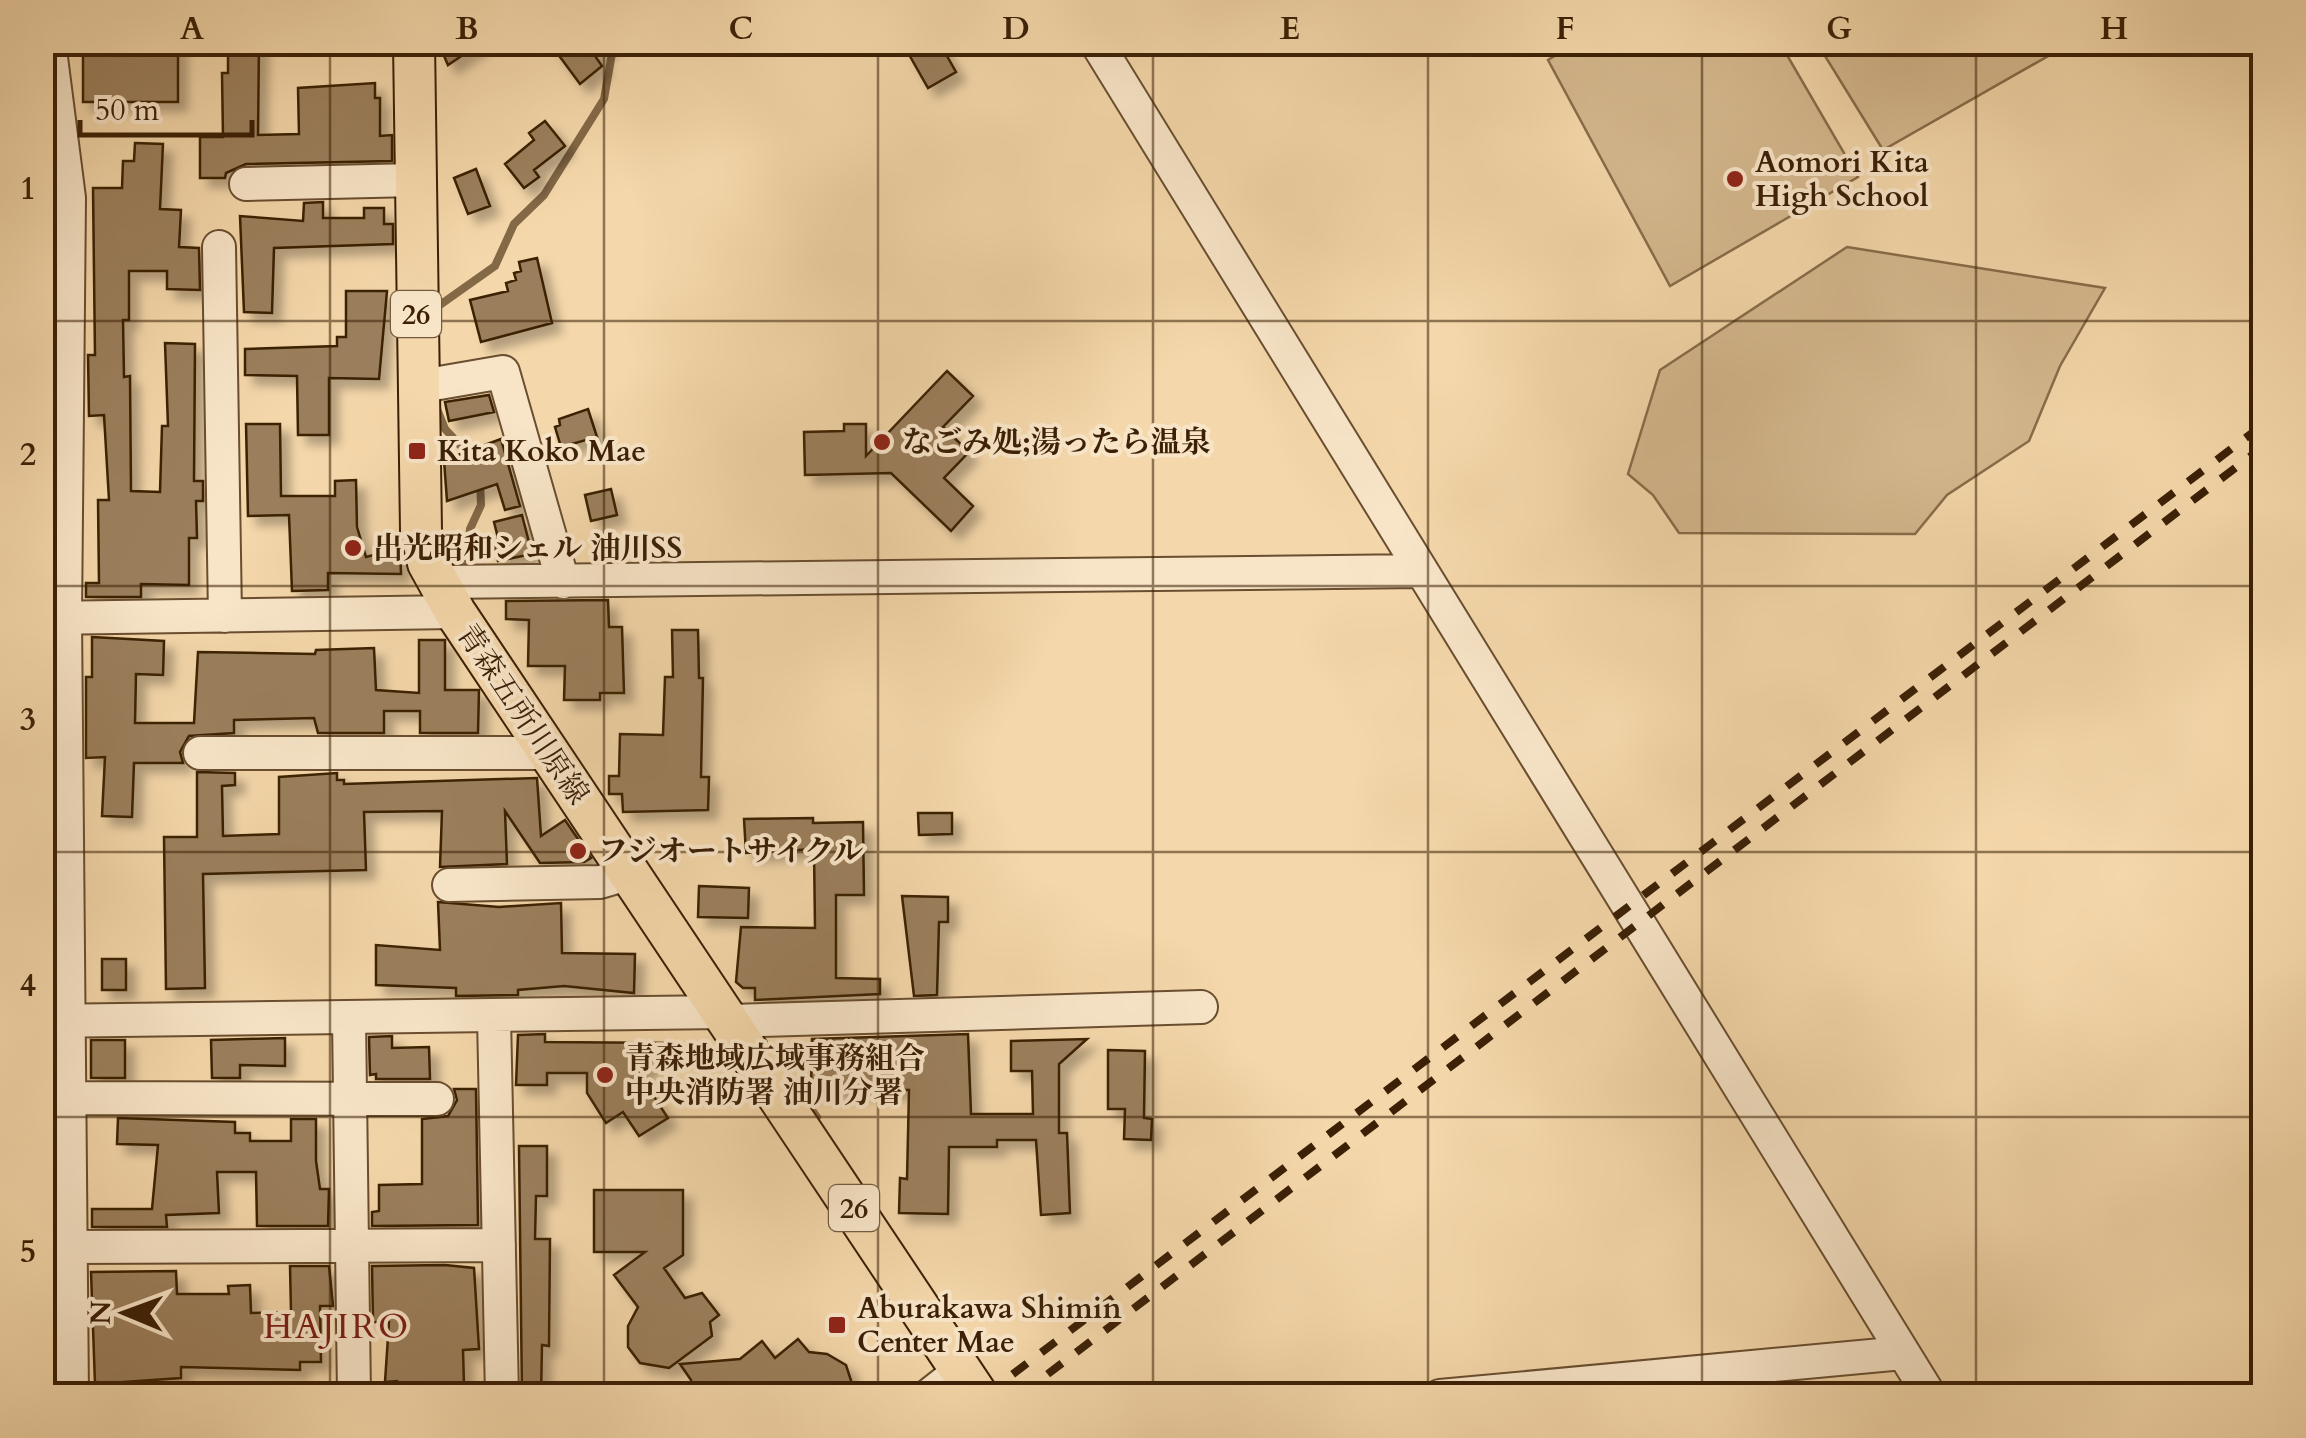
<svg xmlns="http://www.w3.org/2000/svg" width="2306" height="1438" viewBox="0 0 2306 1438" font-family="Cardo,'Noto Serif JP',serif">
  <style>
    .green { fill: #d5b88e; stroke: #886c4a; stroke-width: 2.5 }
    .lines { fill: none; stroke-linecap: round; stroke-linejoin: round }
    .stream { stroke: #846947; stroke-width: 8 }
    .building { fill: #9b7f5b; stroke: #3b2006; stroke-width: 2.5; filter: url(#shadow) }
    .minor-casing { stroke: #694e2f; stroke-width: 36 }
    .major-casing { stroke: #3b2006; stroke-width: 44 }
    .minor { stroke: #f8e5c8; stroke-width: 32 }
    .major { stroke: #f4d7aa; stroke-width: 40 }
    .rail { stroke: #3b2006; stroke-width: 8; stroke-dasharray: 18 18; stroke-linecap: butt }
    .grid { fill: none; stroke: #3b2006; stroke-width: 2.5; stroke-opacity: 0.55 }
    .poi-dot { fill: #8f2418; stroke: #f8e5c8; stroke-width: 4 }
    .labels { text-anchor: middle; stroke-width: 8; stroke-linejoin: round; paint-order: stroke }
    .shield { fill: #f8e5c8; stroke: #745b40; stroke-width: 2.5 }
    .shield-label { font-size: 28px; font-weight: bold; fill: #3b2006 }
    .poi-label { font-size: 30px; font-weight: bold; fill: #3b2006; stroke: #f8e5c8; text-anchor: start }
    .street-label { font-size: 30px; fill: #3b2006; stroke: #f8e5c8 }
    .quarter-label { font-size: 35px; letter-spacing: 2.5px; fill: #7a1f14; stroke: #f8e5c8 }
    .neatline { fill: none; stroke: #3b2006; stroke-width: 4 }
    .grid-label { font-size: 32px; text-anchor: middle; font-weight: bold; fill: #3b2006 }
  </style>
  <defs>
    <filter id="shadow"><feDropShadow dx="9" dy="9" stdDeviation="5" flood-color="#0004"/></filter>
  </defs>
  <rect width="100%" height="100%" fill="#f4d7aa"/>
  <filter id="stains"><feTurbulence type="fractalNoise" baseFrequency=".002" numOctaves="4"/><feColorMatrix values="0 0 0 0 .2 0 0 0 0 .09 0 0 0 0 .02 0 0 0 .5 -.17"/></filter>
  <radialGradient id="worn" r=".72"><stop offset=".6" stop-color="#630" stop-opacity="0"/><stop offset="1" stop-color="#630" stop-opacity=".3"/></radialGradient>
  <path class="green" d="M1578,42l202,1 78,134 -188,109 -122,-226z
    M1817,43h254l-188,107z
    M1847,247l258,41 -45,78 -31,75 -82,54 -32,39 -236,-1 -26,-38 -25,-21 32,-104z"/>
  <g class="lines">
    <path class="stream" d="M437,313v-6l58,-41 19,-42 30,-29 60,-96 10,-57
      M437,409l8,20 27,29
      M466,567l4,-38 11,-24 -1,-25
      M804,1099l13,18"/>
  </g>
  <path class="building" d="M83,42h95v60h-95z
    M228,42h31l-1,93 41,-1 -1,-46 77,-5v15h5v38l12,-1v26l-146,3 -20,9 -1,5h-25v-41h23l-1,-64h6z
    M438,42h44l-34,23z
    M549,42h62l-16,14 7,10 -22,18z
    M923,42h16l17,30 -28,16 -21,-37z
    M545,121l20,25 -31,24 5,7 -15,11 -19,-24 29,-24 -5,-7z
    M135,143l28,1 -3,65 21,1 -2,37 20,1 1,42 -33,-1v-18h-38v49h-6l1,57 6,-1 1,115 29,1 2,-66h6l-3,-83 30,1 -1,137h9v20h-7l1,37h-8v47l-48,-1v13h-55v-14h13l-1,-83h11l-5,-85 -15,1 -1,-61h7l-2,-167h29l1,-27h11z
    M476,169l14,37 -22,8 -14,-36z
    M323,202v16h41v-10h20v16h9v20l-119,4 -2,65 -28,-1 -4,-96 63,5 1,-18z
    M537,258l15,65 -71,19 -11,-42 38,-9 -2,-8 10,-3 -2,-7 7,-2 -2,-9z
    M346,291h41l-8,88 -50,-1v57h-31l-1,-59 -52,-1v-26l92,-3v-9h9z
    M947,371l26,25 -30,31 26,25 -25,26 29,28 -22,25 -60,-58 -86,2 -1,-43 40,-1v-7h22v32z
    M489,395l5,17 -45,9 -4,-19z
    M588,409l9,28 -36,10 -6,-20 5,-2 -1,-6z
    M246,424h34l1,72h54v-15l21,-1 1,47 9,30 34,-9 1,26 -73,-1v17l-36,1 -3,-76 -41,1z
    M501,439l19,67 -15,4 -8,-26 -50,17 -3,-41z
    M611,489l6,26 -26,6 -6,-26z
    M522,515l10,39 -34,7 -6,-21 6,-2 -4,-16z
    M608,600l1,27h13l2,66h-24v7h-36l1,-34h-37l1,-46 -23,-1v-18z
    M672,630h26l1,48h4l-2,99h8l-1,33 -85,2 -1,-18h-13v-18h10l1,-42 43,1 2,-58h8z
    M92,637l72,4 -1,34 -27,-1 -1,49h59l4,-71 117,2 1,-4 58,-2 2,42 43,3v-53h26v50h34l-1,43h-58v-22h-36v22h-66l-4,-15 -80,2v13l-45,3 -9,16 3,11h-49l-2,54 -30,-1 3,-59 -19,1v-81h6z
    M197,772l38,1v12l-13,1 1,50 56,-2v-57l58,-4v7h7v4l193,-6 4,58 24,-16 26,38 -7,4 -44,1 -35,-52 2,53 -67,3 2,-56 -78,1 2,58 -163,4 2,114 -39,1 -2,-152h33z
    M918,813h34v21l-33,1z
    M813,818v5l50,-1 1,73h-28v83l44,1v15l-125,6v-12h-12l-7,-6 5,-55 74,1 -1,-79 -68,4 -2,-34z
    M699,886l50,2 -1,30 -50,-1z
    M902,896l46,1v25h-9l-2,73 -23,1z
    M438,902l61,5 62,-4 1,50 73,1 -1,39 -70,-7 -46,4v5l-62,1v-8l-80,-3v-40l64,5z
    M102,959h24v31h-24z
    M545,1034v8l127,1 -33,31 29,44 -29,18 -16,-24 -17,11 -19,-30v-20h-40v12h-31l2,-50z
    M968,1034l3,80h62l-1,-43h-21v-30l76,-2 -28,25v69h8l3,80 -29,2 -5,-75h-39v7h-48l-1,67 -49,-1 1,-35 7,1 2,-89 -98,-2 1,-49z
    M392,1036v12l37,-1 1,32h-54v-5l-6,1 -1,-38z
    M285,1038v28l-45,-1v13h-28l-1,-38z
    M91,1040h34v38h-34z
    M1108,1050l37,1 -1,67 8,1 -1,21 -27,-1 1,-30h-17z
    M454,1089h22l2,136 -106,1v-14l7,-1v-26l43,-1v-65l26,-3 9,-16z
    M118,1118l117,4v11h15v8h41v-22h25v42l4,28h9l-1,37h-71l-1,-54h-39l2,41 -53,2 1,12h-75v-18h60l6,-64 -41,-1z
    M519,1146h28v50h-11l-1,43h15l-1,107 -7,-1 -1,51h-19z
    M594,1190h89v65l-19,13 21,30 17,-5 17,22 -9,7 2,14 -43,32 -29,-5 -12,-16v-21l10,-19 -24,-32 31,-23h-51z
    M445,1265l29,3 5,81 -16,1 1,35 -39,2v9h-28v-15l-12,1 4,-60h-16l-1,-56z
    M290,1266h39l4,40h-13l1,56h-21v8l-119,-3v11l-86,6 -4,-112 85,-1 1,23h52l-1,-8 22,-1 1,28 40,-1z
    M798,1339l11,13 18,2 19,11 10,31h-164l-1,-16 -11,-16 60,-5 22,-18 13,17z"/>
  <g class="lines">
    <defs>
      <path id="minor" d="M49,42l20,156 -4,420 7,778
        M1096,42l834,1354
        M246,184l169,-4
        M219,247l6,369
        M416,387l87,-15 60,210
        M440,582l981,-11
        M45,618l410,-6
        M200,753h348
        M449,885l151,-3 31,-9
        M494,1017l8,379
        M349,1018l5,378
        M42,1021l681,-9
        M730,1021l471,-14
        M71,1098l366,1
        M72,1247l427,-2
        M928,1396l33,-26
        M1440,1396l463,-43"/>
      <path id="major" d="M414,42l7,489 7,32 27,49 523,784"/>
    </defs>
    <use href="#minor" class="minor-casing"/>
    <use href="#major" class="major-casing"/>
    <use href="#minor" class="minor"/>
    <use href="#major" class="major"/>
    <path class="rail" d="M984,1396l1280,-972
      M1019,1396l1245,-950"/>
  </g>
  <path class="grid" d="M330,42v1354M604,42v1354M878,42v1354M1153,42v1354M1428,42v1354M1702,42v1354M1976,42v1354M42,321h2222M42,586h2222M42,852h2222M42,1117h2222"/>
  <g class="poi-dot">
    <circle cx="1735" cy="179" r="10"/>
    <circle cx="882" cy="442" r="10"/>
    <rect x="407" y="441" width="20" height="20" rx="5"/>
    <circle cx="353" cy="548" r="10"/>
    <circle cx="578" cy="851" r="10"/>
    <circle cx="605" cy="1075" r="10"/>
    <rect x="827" y="1315" width="20" height="20" rx="5"/>
  </g>
  <g class="labels">
    <g class="shield">
      <rect x="391" y="291" width="50" height="46" rx="8"/>
      <rect x="829" y="1185" width="50" height="46" rx="8"/>
    </g>
    <g class="shield-label">
      <text x="416" y="324">26</text>
      <text x="854" y="1218">26</text>
    </g>
    <g class="poi-label">
      <text x="1755" y="172">Aomori Kita<tspan x="1755" dy="34">High School</tspan></text>
      <text x="902" y="452">なごみ処;湯ったら温泉</text>
      <text x="437" y="461">Kita Koko Mae</text>
      <text x="373" y="558">出光昭和シェル 油川SS</text>
      <text x="598" y="861">フジオートサイクル</text>
      <text x="625" y="1068">青森地域広域事務組合<tspan x="625" dy="34">中央消防署 油川分署</tspan></text>
      <text x="857" y="1318">Aburakawa Shimin<tspan x="857" dy="34">Center Mae</tspan></text>
    </g>
    <g class="street-label">
      <text transform="translate(523 714) rotate(56)" y="10">青森五所川原線</text>
    </g>
    <g class="quarter-label">
      <text x="337" y="1338">HAJIRO</text>
    </g>
  </g>
  <rect width="2306" height="1438" fill="none" stroke="#f4d7aa" stroke-width="110"/>
  <g transform="translate(125 1313) rotate(271)" stroke="#f8e5c8" stroke-width="8" paint-order="stroke">
  <path d="M0-8L18 38L0 25L-18 38Z" fill="#3b2006"/>
  <text y="-15" font-size="28" font-weight="bold" text-anchor="middle" fill="#3b2006">N</text>
  </g>
  <path d="M80 120v15h172v-15" fill="none" stroke="#3b2006" stroke-width="5"/>
  <text x="95" y="120" font-size="30" fill="#3b2006" stroke="#f8e5c8" stroke-width="8" paint-order="stroke">50 m</text>
  <rect x="55" y="55" width="2196" height="1328" class="neatline"/>
  <g class="grid-label">
    <text x="192" y="39">A</text>
    <text x="467" y="39">B</text>
    <text x="741" y="39">C</text>
    <text x="1016" y="39">D</text>
    <text x="1290" y="39">E</text>
    <text x="1565" y="39">F</text>
    <text x="1839" y="39">G</text>
    <text x="2114" y="39">H</text>
    <text x="28" y="199">1</text>
    <text x="28" y="465">2</text>
    <text x="28" y="730">3</text>
    <text x="28" y="996">4</text>
    <text x="28" y="1262">5</text>
  </g>
  <rect width="100%" height="100%" filter="url(#stains)"/>
  <rect width="100%" height="100%" fill="url(#worn)"/>
</svg>
